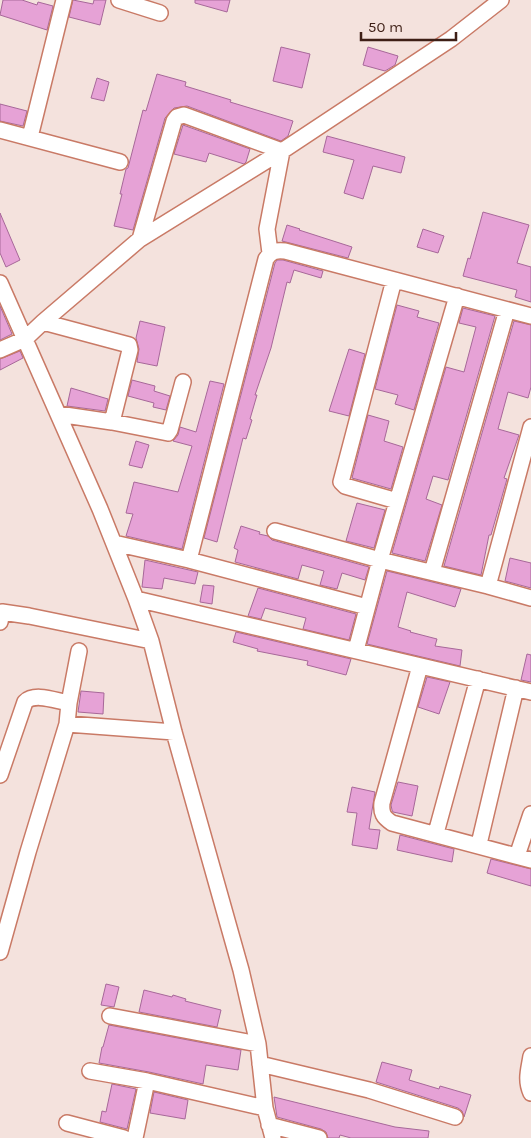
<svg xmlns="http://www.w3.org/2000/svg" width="531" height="1138" viewBox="0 0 531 1138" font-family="Karla,sans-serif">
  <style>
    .building { fill: #e6a2d6; stroke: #a76899 }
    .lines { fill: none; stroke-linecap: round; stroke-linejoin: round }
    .minor-casing { stroke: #c97a66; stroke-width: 18 }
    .minor { stroke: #fff; stroke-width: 15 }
  </style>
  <rect width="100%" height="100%" fill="#f4e2dd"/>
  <path class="building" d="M3,0h19l15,5 1,-3 15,4 -6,24 -47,-15z
    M73,0l20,4 1,-4h12l-6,25 -31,-8z
    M195,0h35l-3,12 -32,-9z
    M281,47l29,7 -8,34 -29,-7z
    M368,47l30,9 -3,9 -10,6 -22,-6z
    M157,74l29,8 -1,4 46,14 -1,2 63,19 -5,15 -7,5 -94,-35 -13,2 -9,10 -32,112 -19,-4 8,-32h-2l6,-25 2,-1 15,-58 3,1z
    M97,78l12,4 -5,19 -13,-3z
    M0,104l27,7 -4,15 -23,-5z
    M183,125l67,24 -4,13 -2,2 -35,-11 -3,9 -32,-8z
    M327,136l78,21 -4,16 -28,-7 -10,33 -19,-6 10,-33 -31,-8z
    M483,212l46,13 -12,38 14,4v35l-16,-5 2,-7 -54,-14 5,-18 2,1z
    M0,213l20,47 -14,7 -6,-14z
    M287,225l13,4 -1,1 53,17 -4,11 -66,-17z
    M423,229l21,7 -6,17 -21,-6z
    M277,260h6l40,11 -2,7 -27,-8 -4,13 -3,-1 -16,66 -16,47h2l-7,24 2,1 -6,19 -3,-1 -26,104 -13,-4 71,-275z
    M397,305l22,6 -2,6 22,6 -25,87 -19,-6 3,-9 -23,-6z
    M0,306l12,28 -12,6z
    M463,308l32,8 -47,164 -15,-4 -7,23 16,6 -17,56 -33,-8 54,-186 18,5 12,-45 -17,-4z
    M140,321l25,6 -8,39 -20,-4 2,-13 -3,-11z
    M514,321l17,4v62l-3,11 -20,-6 -10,37 21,6 -15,43 3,1 -16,56h-2l-8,40 -37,-9z
    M349,349l16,5 -16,62 -20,-5z
    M20,351l3,7 -23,12v-11z
    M132,380l23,6 -1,5 16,5 -4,14 -13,-3 1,-4 -26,-7z
    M210,381l14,3 -42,165 -56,-13 7,-22 -7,-1 8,-31 44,10 14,-46 -19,-5 5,-6 2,-8 16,5z
    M71,388l37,11 -3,12 -38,-5z
    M368,415l21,6 -5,20 19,6 -12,42 -39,-11z
    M136,441l13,4 -7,23 -13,-3z
    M357,503l28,7 -11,38 -28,-7z
    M241,526l19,6 -1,2 9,2 4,4 97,27 -4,13 -23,-7 -5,16 -17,-4 4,-14 -22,-6 -4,14 -63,-17 3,-12 -4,-2z
    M510,558l21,5v25l-26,-7z
    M145,560l53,12 -3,12 -31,-6 -2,11 -20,-2z
    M387,571l74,18 -6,18 -48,-15 -9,35 13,4 -1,1 27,7 -2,7 27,4 -2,16 -93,-22z
    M203,585l11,1 -2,18 -12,-2z
    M258,588l98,26 -7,26 -46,-11 3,-11 -41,-10 -4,11 -13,-3z
    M236,632l115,27 -5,16 -39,-10 1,-4 -51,-10 1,-2 -25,-7z
    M527,654l4,1v27l-10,-2z
    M427,677l23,5 -11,32 -21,-7z
    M81,691l23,2 -1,21 -25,-2z
    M398,782l20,4 -6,30 -19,-4 -1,-2 -1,-5z
    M352,787l23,5 -6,37 11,1 -3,19 -25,-4 5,-32 -10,-1z
    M400,835l54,14 -2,13 -55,-12z
    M491,859l40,10v17l-44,-13z
    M106,984l13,3 -5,20 -13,-2z
    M144,990l28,7 1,-2 13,4 -1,2 36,9 -4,17 -78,-15z
    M109,1025l132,25 -3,20 -32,-5 -3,19 -54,-12 -50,-9 3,-16h1z
    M382,1062l30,8 -3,10 30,9 1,-3 31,9 -7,22 -2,-6 -4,-3 -82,-26z
    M112,1084l24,5 -9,40 -27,-7 2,-11 4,1z
    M154,1092l34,8 -3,19 -35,-6z
    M274,1097l121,30 34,4 -1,7h-77l-11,-3 -1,3h-11l-2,-6 -5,-3 -44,-12z"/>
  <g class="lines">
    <defs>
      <path id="minor" d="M119,0l41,13
        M0,130l120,32
        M30,137l34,-137
        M140,239l34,-118 3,-4 7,-2 98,36 -15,78 3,24
        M394,280l-53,202 4,4 52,15
        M0,283l100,226 36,90 15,42 23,91 67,238 17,74 7,64 8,30
        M43,322l86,23 1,5 -18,72
        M0,350l25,-11 18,-17 97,-83 142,-88 169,-112 50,-39
        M58,414l54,8 56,11 2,-3 13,-48
        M275,531l105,29 108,26 43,12
        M114,543l75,17 178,47
        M189,560l77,-301c5,-8 10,-9 19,-8l246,65
        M432,572l75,-262
        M488,586l43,-159
        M136,599l395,93
        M0,622l2,-10 27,4 122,25
        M356,650l24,-90 77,-264
        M420,666l-38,137c-1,10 1,14 10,20l139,37
        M67,724l107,8
        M0,775l25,-73c10,-10 31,-1 44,1
        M436,833l42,-154
        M479,844l37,-156
        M517,856l14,-42
        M0,952l28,-100 39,-128 2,-21 10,-52
        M110,1016l148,28
        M531,1056c-2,13 -6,24 0,37
        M260,1064l109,26 86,27
        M90,1071l57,10 118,27
        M67,1123l57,15
        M269,1125l50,13
        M135,1138l12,-57"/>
    </defs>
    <use href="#minor" class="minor-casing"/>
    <use href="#minor" class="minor"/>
  </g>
  <path d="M361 32v8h95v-8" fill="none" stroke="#3e1f16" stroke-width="2.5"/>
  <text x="368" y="32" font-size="15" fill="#3e1f16" stroke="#f4e2dd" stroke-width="4" paint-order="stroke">50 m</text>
</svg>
